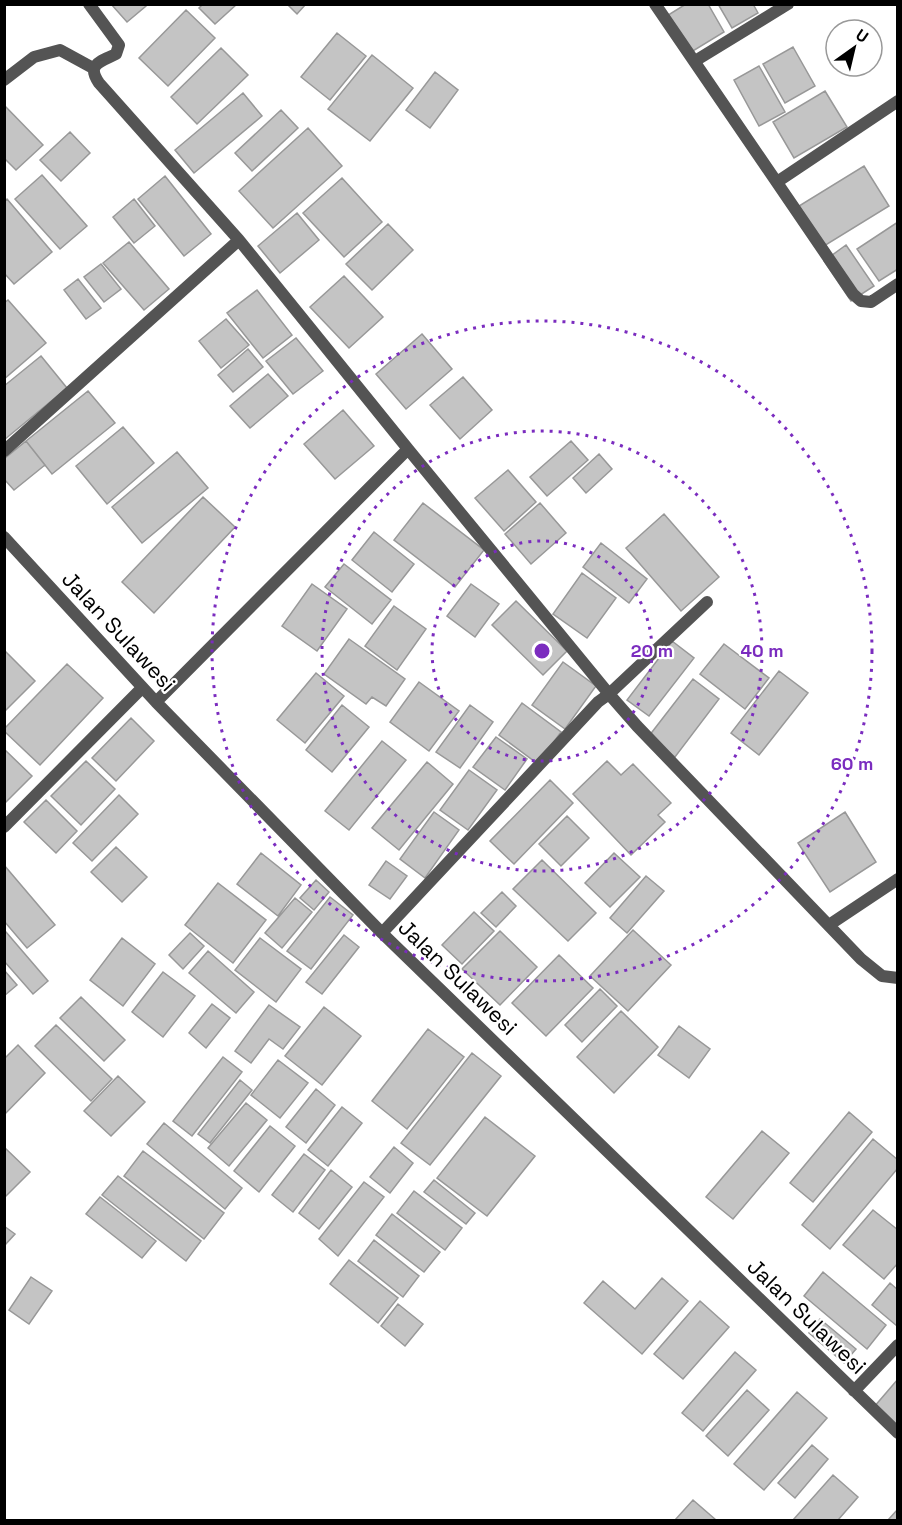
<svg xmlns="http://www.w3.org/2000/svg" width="902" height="1525" viewBox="0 0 902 1525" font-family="'Space Grotesk',sans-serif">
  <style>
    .building { fill: #c4c4c4; stroke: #989898; stroke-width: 1.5 }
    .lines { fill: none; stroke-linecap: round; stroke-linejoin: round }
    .street { stroke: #545454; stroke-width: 12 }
    .ring { fill: none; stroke: #7b2cbf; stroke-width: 3; stroke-dasharray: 3 6 }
    .labels { text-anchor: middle; stroke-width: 4.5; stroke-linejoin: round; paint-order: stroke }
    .street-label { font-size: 22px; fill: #000; stroke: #fff }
    .centre { fill: #7b2cbf; stroke: #fff; stroke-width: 3 }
    .ring-label { font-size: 18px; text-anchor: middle; font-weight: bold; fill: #7b2cbf; stroke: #fff; stroke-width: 4.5; stroke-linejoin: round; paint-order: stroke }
  </style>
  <rect width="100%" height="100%" fill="#fff"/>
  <path class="building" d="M111,4h34l1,2 -19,16z
    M203,4h34l-22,20 -16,-16z
    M287,4h19l-9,10z
    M686,4h22l16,28 -36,22 -23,-37z
    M718,4h35l5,9 -26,15z
    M186,10l29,28 -47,48 -29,-28z
    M337,33l29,23 -36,44 -29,-23z
    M793,47l22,39 -30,17 -22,-39z
    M221,48l27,27 -51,49 -26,-27z
    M372,55l41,33 -43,53 -42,-32z
    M759,66l26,46 -26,14 -25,-46z
    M435,72l23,18 -28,38 -24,-18z
    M825,91l22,36 -53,31 -21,-36z
    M243,93l19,23 -68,57 -19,-23z
    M4,105l39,40 -27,25 -12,-12z
    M281,110l17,18 -46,43 -17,-18z
    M308,128l34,38 -69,62 -34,-37z
    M70,132l20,21 -29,28 -21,-21z
    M864,166l25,40 -65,40 -25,-40z
    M42,175l45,51 -27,23 -45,-50z
    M165,176l46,58 -27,22 -46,-57z
    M342,178l40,44 -38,35 -41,-44z
    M7,199l45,53 -38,32 -10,-11v-71z
    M134,199l21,27 -21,17 -21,-26z
    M297,213l22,27 -39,33 -22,-27z
    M898,222v47l-19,12 -22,-32z
    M388,224l25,26 -41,40 -26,-26z
    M129,242l40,47 -25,21 -41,-47z
    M846,245l28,41 -23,15 -27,-40z
    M101,264l20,25 -17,13 -20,-25z
    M344,276l39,41 -34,31 -39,-41z
    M78,279l23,29 -15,11 -22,-29z
    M257,290l35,45 -29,23 -36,-45z
    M8,300l38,43 -42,36v-76z
    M226,319l23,26 -28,23 -22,-27z
    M422,334l30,35 -46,40 -30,-35z
    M296,338l27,33 -30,23 -27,-33z
    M248,349l15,18 -30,25 -15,-17z
    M41,356l26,32 -63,52v-54z
    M268,374l20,22 -38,32 -20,-22z
    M463,377l29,33 -32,29 -30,-34z
    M88,391l27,32 -63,51 -26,-33z
    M343,410l31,36 -39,33 -31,-35z
    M123,427l31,36 -47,41 -31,-38z
    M26,441l19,24 -31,25 -10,-11v-20z
    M571,441l17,19 -41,36 -17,-19z
    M177,452l31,36 -66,55 -30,-36z
    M599,454l13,15 -26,24 -13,-15z
    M508,470l28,32 -32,29 -29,-33z
    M203,497l32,30 -81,86 -32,-31z
    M423,503l61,47 -29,37 -61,-47z
    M540,503l26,30 -35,31 -26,-30z
    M664,514l55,63 -38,34 -55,-63z
    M374,532l40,32 -22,28 -40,-32z
    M601,543l46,36 -18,24 -46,-36z
    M344,564l47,36 -19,24 -47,-37z
    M582,573l34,25 -29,40 -34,-24z
    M312,584l35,25 -30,42 -35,-25z
    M471,584l28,20 -24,33 -28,-21z
    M516,601l51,50 -24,24 -51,-50z
    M394,606l32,23 -29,41 -32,-24z
    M349,639l56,40 -19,27 -14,-9 -6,7 -42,-30z
    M672,641l22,17 -45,58 -22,-16z
    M724,644l45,34 -24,31 -45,-35z
    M4,650l31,31 -31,31z
    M563,662l33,24 -31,43 -33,-24z
    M67,664l36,34 -63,67 -36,-34v-2z
    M779,671l29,22 -49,62 -28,-22z
    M316,673l28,23 -39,47 -28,-23z
    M693,679l26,20 -44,58 -26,-21z
    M419,682l40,29 -30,40 -39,-29z
    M522,703l39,29 -23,32 -39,-29z
    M342,705l27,22 -37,45 -26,-22z
    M470,705l23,17 -33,46 -24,-16z
    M131,718l23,23 -38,40 -24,-23z
    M496,737l31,22 -22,31 -32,-23z
    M382,741l24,19 -57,70 -24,-19z
    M4,749l28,27 -28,28z
    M86,761l29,28 -34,36 -30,-29z
    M607,761l14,14 12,-11 38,39 -13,12 7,7 -34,33 -58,-61z
    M427,762l26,22 -54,66 -27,-22z
    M469,770l28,20 -29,40 -28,-20z
    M550,780l23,23 -59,61 -24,-23z
    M119,795l19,19 -46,47 -19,-18z
    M46,800l31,31 -21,22 -32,-31z
    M434,812l25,18 -34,48 -25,-19z
    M845,812l31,50 -46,30 -32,-49z
    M567,816l22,22 -28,28 -22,-22z
    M116,847l31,30 -25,25 -31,-30z
    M261,853l40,32 -23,31 -41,-32z
    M614,853l26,24 -30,30 -25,-24z
    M542,860l54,53 -28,28 -55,-52z
    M386,861l21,15 -17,23 -21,-14z
    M4,865l51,60 -28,23 -23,-27z
    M646,876l18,15 -37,42 -17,-15z
    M316,880l13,12 -15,18 -14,-12z
    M218,883l48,37 -33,43 -48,-38z
    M502,892l14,14 -20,21 -15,-14z
    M330,897l23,18 -42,54 -24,-18z
    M295,898l17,14 -30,36 -17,-15z
    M474,912l20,19 -32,33 -20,-19z
    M633,930l38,35 -43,46 -38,-35z
    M500,931l37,36 -37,38 -38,-36z
    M4,932h2l42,49 -15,13 -29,-33z
    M190,933l14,13 -21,23 -14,-14z
    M344,935l15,12 -37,47 -16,-12z
    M122,938l33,26 -32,42 -33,-26z
    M260,938l41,31 -25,33 -41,-32z
    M208,951l46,41 -18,21 -47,-40z
    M559,955l34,33 -47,48 -34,-33z
    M4,970l13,15 -13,11z
    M163,972l32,24 -32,41 -31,-25z
    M600,989l17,17 -35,36 -17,-17z
    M81,997l44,43 -21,21 -44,-43z
    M212,1004l18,14 -24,30 -17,-15z
    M269,1005l31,22 -17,22 -14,-10 -18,24 -16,-12z
    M324,1007l37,29 -39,49 -37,-29z
    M621,1011l37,36 -44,46 -37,-36z
    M56,1025l56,54 -21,22 -56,-55z
    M679,1026l31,23 -21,29 -31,-23z
    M428,1029l36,28 -57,72 -35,-28z
    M18,1045l27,28 -41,42v-56z
    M472,1053l29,23 -71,89 -29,-22z
    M223,1057l19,15 -50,64 -19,-15z
    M278,1060l30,23 -28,35 -29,-23z
    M118,1076l27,26 -34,34 -27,-25z
    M240,1080l12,10 -42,53 -12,-9z
    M316,1089l19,16 -29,38 -20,-16z
    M246,1103l21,17 -38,46 -21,-18z
    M342,1107l20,16 -34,43 -20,-16z
    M849,1112l23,20 -59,70 -23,-19z
    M485,1117l50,39 -48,60 -50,-38z
    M164,1123l78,65 -17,21 -78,-65z
    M270,1126l25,20 -36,46 -25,-21z
    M762,1131l27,22 -56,66 -27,-22z
    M873,1139l25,21v8l-68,81 -28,-24z
    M4,1147l26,25 -26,26z
    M394,1147l19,16 -23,30 -20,-16z
    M143,1151l81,62 -20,26 -80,-63z
    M304,1154l21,16 -32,42 -21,-17z
    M331,1170l21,17 -33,42 -20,-16z
    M118,1176l83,65 -15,20 -84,-66z
    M434,1180l41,33 -9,11 -42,-32z
    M364,1182l20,15 -46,59 -19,-17z
    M414,1191l48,37 -17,22 -48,-37z
    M100,1197l56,44 -14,17 -56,-44z
    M873,1210l25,20v33l-14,16 -41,-34z
    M392,1214l48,38 -16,20 -48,-37z
    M4,1226l11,8 -11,12z
    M374,1240l45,36 -16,21 -45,-36z
    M349,1260l49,38 -20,25 -48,-39z
    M823,1272l63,53 -19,24 -63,-53z
    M31,1277l21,14 -23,33 -20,-14z
    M662,1278l26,23 -46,53 -58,-51 19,-22 32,28z
    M890,1283l8,7 -1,36 -25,-21z
    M700,1301l29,26 -46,52 -29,-25z
    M398,1304l25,20 -18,22 -24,-20z
    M820,1319l36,30 -12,14 -35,-30z
    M735,1352l21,18 -53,61 -21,-18z
    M898,1379v48l-24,-20z
    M747,1390l22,20 -41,46 -22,-20z
    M797,1392l30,26 -63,72 -30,-26z
    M812,1445l16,14 -33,39 -17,-15z
    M833,1475l25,22 -20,23h-45z
    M693,1500l23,20h-41z
    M898,1509v11h-10z"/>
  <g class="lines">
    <path class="street" d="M655,4l198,290 8,7 10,1 27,-18
      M695,61l93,-57
      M4,80l30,-23 26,-7 33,18
      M777,182l121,-81
      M408,449l201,245 98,-92
      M4,451l235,-211 -140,-157c-13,-19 1,-21 17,-29l3,-9 -30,-41
      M4,537l152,165 226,231 516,500
      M156,702l252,-253 -169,-209
      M4,827l138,-139
      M829,925l69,-46
      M382,933l216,-231 11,-8 28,32 224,233 21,17 16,2
      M854,1391l44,-46"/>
  </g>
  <g class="ring">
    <circle cx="542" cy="651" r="110"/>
    <circle cx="542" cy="651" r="220"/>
    <circle cx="542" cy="651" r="330"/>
  </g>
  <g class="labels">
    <g class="street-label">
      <text transform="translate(119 631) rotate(47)" y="8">Jalan Sulawesi</text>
      <text transform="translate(458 977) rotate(44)" y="8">Jalan Sulawesi</text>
      <text transform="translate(807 1316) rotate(44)" y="8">Jalan Sulawesi</text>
    </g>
  </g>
  <circle cx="542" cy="651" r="9" class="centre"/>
  <g class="ring-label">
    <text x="652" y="657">20 m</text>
    <text x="762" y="657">40 m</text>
    <text x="852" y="770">60 m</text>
  </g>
  <rect width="902" height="1525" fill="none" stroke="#000000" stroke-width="12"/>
  <g transform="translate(854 48) rotate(34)"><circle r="28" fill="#ffffff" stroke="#999999" stroke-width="1.5"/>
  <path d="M0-4.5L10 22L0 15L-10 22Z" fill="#000000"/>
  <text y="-9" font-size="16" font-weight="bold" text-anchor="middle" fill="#000000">U</text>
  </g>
</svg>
